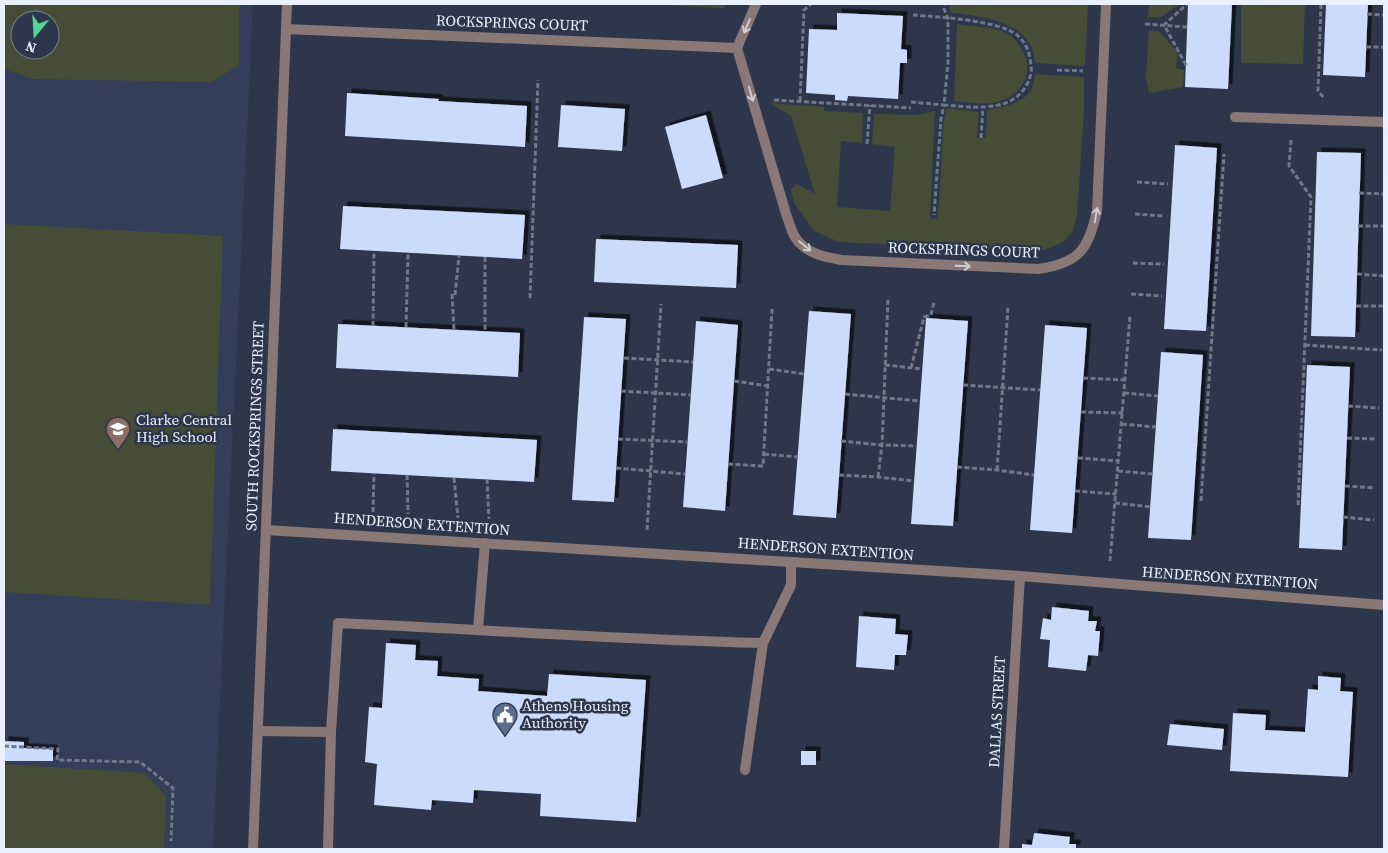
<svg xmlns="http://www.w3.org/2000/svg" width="1388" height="853" viewBox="0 0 1388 853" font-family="'Source Serif 4',serif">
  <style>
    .built { fill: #333f58; fill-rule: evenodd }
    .green { fill: #474c37; fill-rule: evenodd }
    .building { fill: #cbdbfb; filter: url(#shadow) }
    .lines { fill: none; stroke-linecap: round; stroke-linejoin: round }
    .path { stroke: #6f7789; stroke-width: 3; stroke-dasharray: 5 2.5; stroke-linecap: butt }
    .service { stroke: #897875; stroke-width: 10 }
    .minor { stroke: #897875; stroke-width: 10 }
    .tertiary { stroke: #897875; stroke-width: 10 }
    .oneway { stroke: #cdccd4 }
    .labels { text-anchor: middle; stroke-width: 5; stroke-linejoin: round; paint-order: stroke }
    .street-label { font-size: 15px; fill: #eaf0fd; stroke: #2d364a }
    .poi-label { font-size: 15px; fill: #eaf0fd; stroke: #2d364a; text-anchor: start }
  </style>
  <defs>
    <filter id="shadow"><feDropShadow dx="4.5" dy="-4.5" stdDeviation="0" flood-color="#0009"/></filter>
  </defs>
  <rect width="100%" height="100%" fill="#2d364a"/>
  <path class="built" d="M4,4h249l-40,845h-209zM20,20h30v30h-30z"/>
  <path class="green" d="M4,4h235v61l-28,17 -177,-3 -30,-10zM20,20h30v30h-30z
    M639,4h87l-2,4z
    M950,4h138l-3,62 -50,-3c-1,-5 -1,-11 -3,-15 -14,-30 -55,-31 -83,-36z
    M1149,4h30l-17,13h-14z
    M1241,4h64l-2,60 -62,-1z
    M957,24c17,3 38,2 53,11 3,2 6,6 8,9 21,23 4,56 -26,59 -12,2 -26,-1 -38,-2z
    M1149,30l11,2 18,21 -2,15 8,2 -1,17 -34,6 -3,-16z
    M1036,74l48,3v34l-7,104 -4,16 -10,11 -19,8 -108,-3 -97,-5 -25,-11 -20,-28 -3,-14 6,-5 18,10 -24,-78 -21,-13 54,4v4l39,2 -1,30 -21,-2 -4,66 53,4 5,-64 -23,-3 2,-30 44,1 17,-4 -5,107 7,1c6,-37 2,-74 9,-111l33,4 -2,26h9l1,-28c15,-3 35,-6 44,-20 2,-5 3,-11 5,-16z
    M4,224l219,12 -13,369 -206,-13z
    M4,764l141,9 21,23 -2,53h-160z"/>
  <path class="building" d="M1188,4h44l-4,85 -43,-2z
    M1326,4h42l-3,73 -42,-2z
    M837,13l66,3 -2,33 6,1v13h-7l-2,36 -50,-3 -1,5 -12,-1v-5l-29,-2 3,-64 28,1z
    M347,93l92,6 -1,2 89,5 -2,41 -180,-11z
    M561,105l64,4 -3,42 -64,-4z
    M706,115l17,63 -41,11 -17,-62z
    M1175,145l42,3 -11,183 -42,-2z
    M1317,152l44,1 -6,184 -44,-1z
    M343,206l182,9 -3,44 -182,-10z
    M596,239l142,6 -2,43 -142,-6z
    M809,311l42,3 -15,204 -43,-3z
    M584,317l42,2 -12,183 -42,-2z
    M926,318l42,3 -15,205 -42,-2z
    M696,321l42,4 -13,186 -42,-4z
    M338,324l182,9 -2,44 -182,-9z
    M1045,325l42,3 -15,205 -42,-3z
    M1161,352l42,3 -12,185 -43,-2z
    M1307,365l43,2 -8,183 -43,-2z
    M333,429l204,11 -3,42 -203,-11z
    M1052,607l37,4 -1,10h9l-2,10h5l-2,25 -10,-1 -2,16 -38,-4 2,-27 -10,-1 3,-21 8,2z
    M859,616l37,3 -1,15 13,1 -2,20h-11l-1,15 -38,-3z
    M386,643l30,2 -1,15 23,1 -1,15 42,3 -1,12 69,5 2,-22 97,6 -10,142 -96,-6 1,-22 -67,-4 -1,13 -41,-3 -1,10 -57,-5 3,-41 -12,-2 4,-55 13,1z
    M1318,676l23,2 -1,13 13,1 -5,85 -118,-6 3,-58 33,2 -1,15 40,2 3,-43 10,1z
    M1170,724l54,5 -2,21 -55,-5z
    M4,741l20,1v6l29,1v12h-49z
    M801,751h15v14h-15z
    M1034,833l36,4 -1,7h7v5h-54v-5l10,1z"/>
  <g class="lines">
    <path class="path" d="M1321,4l-3,87 6,7
      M631,5v-1
      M1367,14l17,1
      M913,15c25,2 85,5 104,20 10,8 13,20 14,31 1,6 -1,13 -4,18 -15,30 -56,23 -83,21l4,-43v-44l-4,-9 1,-5
      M1145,24l42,3
      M1366,47h18
      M1186,65l-22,-40 23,-21
      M1057,70l26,1
      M774,100l137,8
      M800,101l4,-91 7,-6
      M911,102l33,3 -3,14 -7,96
      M981,138l2,-31
      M1291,140l-2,26 22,31 -13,309
      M867,144l3,-39
      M1137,182l31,2
      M1359,193l25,1
      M1135,214l29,2
      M1358,226h26
      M485,257v74
      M1133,263l31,1
      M1357,274l27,2
      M452,294l2,35
      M1131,294l31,2
      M455,295l4,-39
      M530,298l8,-218
      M1356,306h28
      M373,326l1,-75
      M406,327l2,-74
      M1305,345l77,5
      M624,358l69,4
      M885,365l37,4
      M911,368l13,-51 7,-2 3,-13
      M769,369l35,5
      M1083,378l42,2
      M734,381l34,5
      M963,385l77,5
      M621,391l70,4
      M1124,393l34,3
      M845,394l75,7
      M1348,406l31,2
      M1081,412l42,1
      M1122,424l34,3
      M1347,438l30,1
      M618,439l69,3
      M841,441l41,4 34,1
      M764,454l34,3
      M1078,458l41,3
      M728,464l35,2 9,-157
      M957,467l40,3 37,5
      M616,468l69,6
      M997,470l11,-163
      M1118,471l35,3
      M407,475l1,39
      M839,475l39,2 36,4
      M878,477l4,-32 6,-146
      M454,478l4,40
      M487,479l2,40
      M1345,486l30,2
      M1075,491l41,3
      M1201,501l23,-347
      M1115,503l36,4
      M373,512l1,-39
      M1343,517l31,3
      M647,530l14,-226
      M1110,561l20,-245
      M4,746l54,3 -1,11 83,2 33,26 -2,53"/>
    <path class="service" d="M1235,117l149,5
      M478,629l7,-86
      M258,731l73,1 7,-109c142,6 283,17 425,20l28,-58v-23
      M745,770l18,-127
      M328,849l3,-117"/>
    <path class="minor" d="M756,4l-19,44 49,166c3,7 5,17 9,23 10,16 29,20 46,23l198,9c40,-6 49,-19 58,-58l9,-207
      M286,29l451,19
      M266,530l754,46 364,29
      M1004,849l16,-273"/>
    <path class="tertiary" d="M253,849l34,-845"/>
  </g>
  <defs><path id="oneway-shaft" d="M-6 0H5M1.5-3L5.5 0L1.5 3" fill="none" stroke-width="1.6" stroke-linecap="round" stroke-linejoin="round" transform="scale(1.25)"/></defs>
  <g class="oneway">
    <use href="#oneway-shaft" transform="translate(747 26) rotate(113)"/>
    <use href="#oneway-shaft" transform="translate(751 94) rotate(74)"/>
    <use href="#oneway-shaft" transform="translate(1096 215) rotate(-80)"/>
    <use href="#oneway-shaft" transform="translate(805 246) rotate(40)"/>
    <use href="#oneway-shaft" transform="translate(963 266) rotate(2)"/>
  </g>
  <defs>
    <symbol id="school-pin" viewBox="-11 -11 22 30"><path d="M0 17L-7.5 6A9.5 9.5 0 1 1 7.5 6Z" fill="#8d6e63" stroke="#2d364a"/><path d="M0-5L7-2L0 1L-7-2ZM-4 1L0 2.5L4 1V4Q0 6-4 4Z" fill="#fff"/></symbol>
    <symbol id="civic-pin" viewBox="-11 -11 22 30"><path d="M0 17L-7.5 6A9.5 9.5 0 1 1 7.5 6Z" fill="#5c6f8a" stroke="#2d364a"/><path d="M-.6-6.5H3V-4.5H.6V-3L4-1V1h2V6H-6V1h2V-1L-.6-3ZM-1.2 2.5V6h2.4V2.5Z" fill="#fff"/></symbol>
  </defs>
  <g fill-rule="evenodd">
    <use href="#school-pin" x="104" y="415" width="28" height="38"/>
    <use href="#civic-pin" x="491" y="701" width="28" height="38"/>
  </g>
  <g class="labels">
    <g class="street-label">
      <text transform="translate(512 23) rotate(2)" y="5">ROCKSPRINGS COURT</text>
      <text transform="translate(964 250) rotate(2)" y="5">ROCKSPRINGS COURT</text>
      <text transform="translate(255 426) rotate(-88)" y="5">SOUTH ROCKSPRINGS STREET</text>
      <text transform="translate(422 524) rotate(4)" y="5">HENDERSON EXTENTION</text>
      <text transform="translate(826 549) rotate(4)" y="5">HENDERSON EXTENTION</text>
      <text transform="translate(1230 578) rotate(4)" y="5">HENDERSON EXTENTION</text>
      <text transform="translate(997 712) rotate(-87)" y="5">DALLAS STREET</text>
    </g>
    <g class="poi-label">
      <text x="136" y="425">Clarke Central<tspan x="136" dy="17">High School</tspan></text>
      <text x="522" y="711">Athens Housing<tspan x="522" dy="17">Authority</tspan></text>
    </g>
  </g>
  <rect width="1388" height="853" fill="none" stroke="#eaf0fd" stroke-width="10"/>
  <g transform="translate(35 35) rotate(198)"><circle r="24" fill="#2d364a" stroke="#798092"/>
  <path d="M0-4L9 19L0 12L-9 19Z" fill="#52d397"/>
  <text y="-8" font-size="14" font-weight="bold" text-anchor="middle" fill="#eaf0fd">N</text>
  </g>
</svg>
